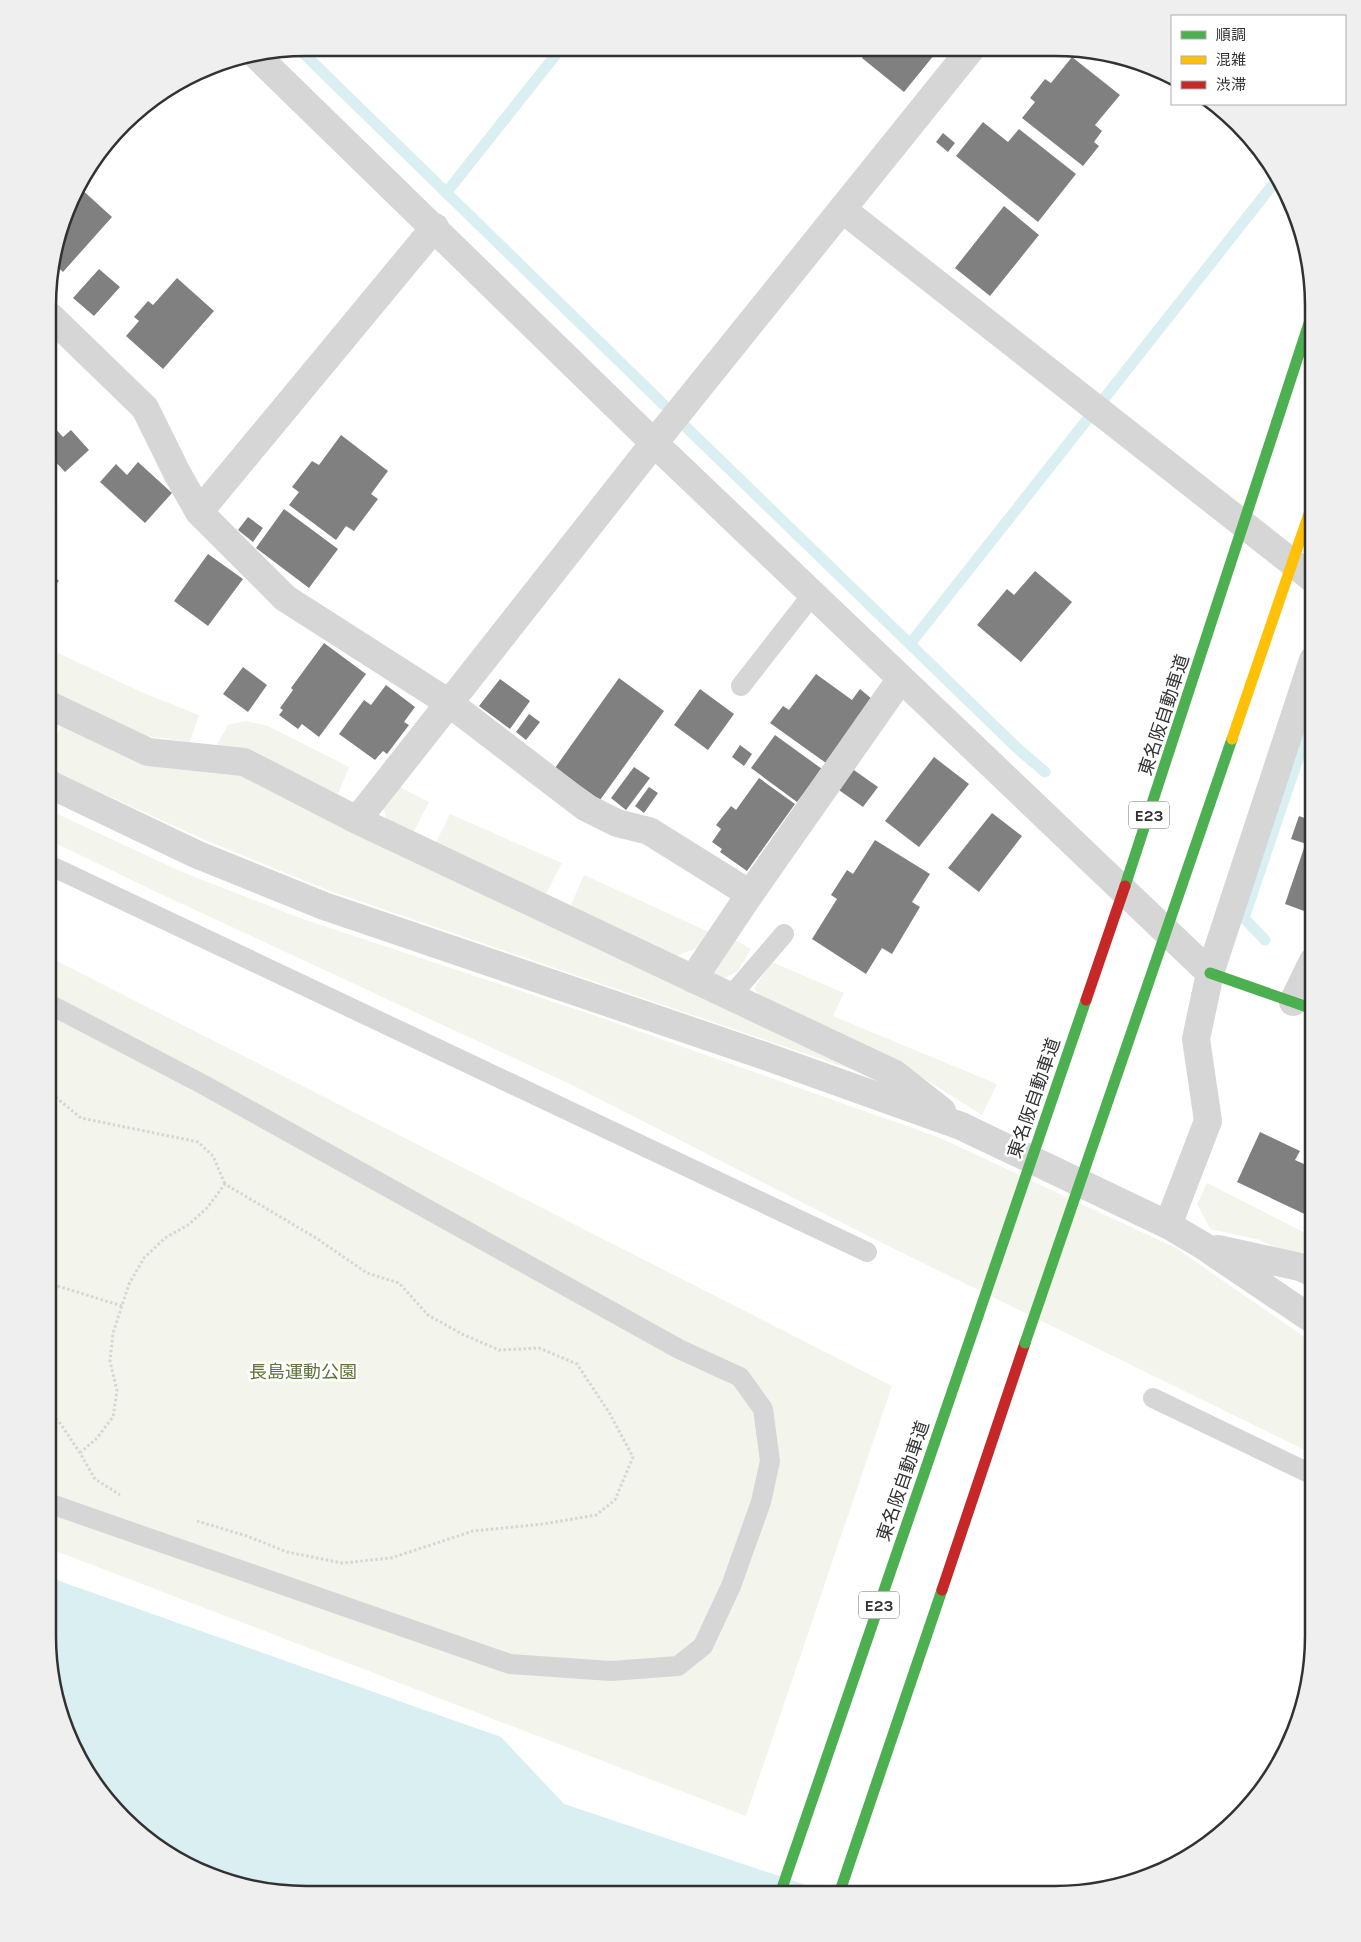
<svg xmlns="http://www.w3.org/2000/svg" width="1361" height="1942" viewBox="0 0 1361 1942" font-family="Karla,'Noto Sans JP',sans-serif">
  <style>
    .green { fill: #f3f5ec }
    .water { fill: #d9eff2 }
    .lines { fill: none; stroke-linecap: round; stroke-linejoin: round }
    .stream { stroke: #d9eff2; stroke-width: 11 }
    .building { fill: #808080 }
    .path { stroke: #d6d6d6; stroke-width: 3; stroke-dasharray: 2.5 2.5; stroke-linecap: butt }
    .lane { stroke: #d6d6d6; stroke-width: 20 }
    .street { stroke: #d6d6d6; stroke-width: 28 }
    .fast { stroke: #4caf50; stroke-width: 11 }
    .jam { stroke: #c62828; stroke-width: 11 }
    .fast-bridge { stroke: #4caf50; stroke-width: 11 }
    .slow-bridge { stroke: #ffc107; stroke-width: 11 }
    .jam-bridge { stroke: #c62828; stroke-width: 11 }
    .labels { text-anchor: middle; stroke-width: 5; stroke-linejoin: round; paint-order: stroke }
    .shield { fill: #fff; stroke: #707070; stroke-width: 1 }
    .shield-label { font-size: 16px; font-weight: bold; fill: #323232 }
    .street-label { font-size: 18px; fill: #323232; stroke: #fff }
    .park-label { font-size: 18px; fill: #61723c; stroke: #fff }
    .rim { fill: none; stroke: #323232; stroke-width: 2.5 }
  </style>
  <rect width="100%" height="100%" fill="#fff"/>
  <path class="green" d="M58,653l88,41 53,21 -9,27 -52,-7 -89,-43v-22z
    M246,721l22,5 81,41 -11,27 -89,-40 -34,-6 13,-23z
    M62,725l175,47 619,299 -526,-180 -125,-51 -156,-71v-19z
    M396,785l33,17 -15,29 -19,-7 -9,-6 -4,-18z
    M49,810l133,62 121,47 296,98 339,120 238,111 137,95v111l-443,-217 -296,-151 -424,-197 -101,-49z
    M450,814l112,49 -16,31 -110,-52z
    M584,875l125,57 -9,15 -24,9 -106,-49z
    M727,935l24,14 -14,23 -16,7 -7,-4v-21z
    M49,957l843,429 -146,430 -698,-268z
    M772,962l72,31 -11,23 164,68 -15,31 -81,-51 -141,-68 -6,-8z
    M1207,1183l106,54v29l-53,-26 -50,-11 -13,-25z"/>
  <path class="water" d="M48,1577l453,160 63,67 269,90 -560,-2 -66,-17 -58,-34 -48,-47 -27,-44 -21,-63 -5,-51z"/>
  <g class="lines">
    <path class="stream" d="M299,49l364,355
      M446,193l115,-145
      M1103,400l175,-222
      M686,427l331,321 28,24
      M910,644l180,-228
      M1265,940l-21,-22 69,-203"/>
  </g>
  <path class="building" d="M870,49h69l-35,43 -42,-34z
    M1072,57l48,38 -25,30 7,6 -8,11 5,4 -16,20 -61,-48 13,-16 -5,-4 15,-19 6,4z
    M983,122l25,20 11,-13 57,45 -38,48 -82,-66z
    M943,133l12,10 -7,9 -12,-10z
    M79,187l33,30 -49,55 -10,-9z
    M1004,206l35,29 -49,61 -35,-28z
    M99,269l21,18 -26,29 -21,-18z
    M177,278l37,33 -51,58 -37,-33 13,-15 -5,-4 14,-16 5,4z
    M52,425l11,12 8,-7 18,20 -24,22 -16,-17v-27z
    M341,435l47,36 -17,23 7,5 -24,32 -8,-5 -10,14 -47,-35 10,-13 -7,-5 20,-26 7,4z
    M138,462l34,31 -27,30 -45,-41 16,-18 11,11z
    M284,509l54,40 -29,39 -53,-40z
    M248,517l15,11 -10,14 -15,-12z
    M208,554l35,25 -35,47 -34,-25z
    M1035,571l37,31 -51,60 -44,-37 30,-36 7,6z
    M49,572l10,9 -10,10z
    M324,643l42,31 -47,63 -17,-13 -4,5 -19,-14 4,-5 -3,-2 13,-18 -2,-2z
    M243,667l24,18 -19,27 -25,-18z
    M816,674l36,26 8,-11 12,10 -46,64 -56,-40 13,-17 6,4z
    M619,678l45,33 -64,89 -45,-32z
    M500,679l30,22 -20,28 -31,-23z
    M386,685l29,22 -11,15 5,3 -22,29 -4,-3 -8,9 -36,-26 25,-34 7,5z
    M700,689l34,25 -26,36 -34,-25z
    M529,714l11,8 -14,18 -10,-8z
    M775,735l47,34 -25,33 -46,-34z
    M740,745l12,9 -8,12 -12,-9z
    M934,757l35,27 -50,63 -34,-26z
    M634,767l16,11 -24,32 -15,-12z
    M851,768l27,19 -15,20 -27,-19z
    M759,778l36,26 -48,67 -27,-19 2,-3 -10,-7 9,-13 -5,-4 15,-19 5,4z
    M649,787l9,6 -14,20 -9,-7z
    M992,813l30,23 -43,56 -31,-24z
    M1299,816l14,5v25l-22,-7z
    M875,840l55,34 -18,28 8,5 -28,47 -10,-6 -16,26 -54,-35 25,-40 -6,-4 16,-25 6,4z
    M1304,848l9,3v33l-9,27 -19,-7z
    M1313,1108v29l-7,-3 6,-13 -4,-2z
    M1260,1132l40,19 -5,9 18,8v50l-76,-36z
    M1313,1140v21l-9,-4z"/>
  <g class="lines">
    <path class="path" d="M48,1091l33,27 117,24 15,14 12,28
      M48,1269c6,-26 7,-49 0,-75
      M48,1283l74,23
      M48,1412l12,11 20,30 15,26 25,16
      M80,1453l17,-15 16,-21 4,-26 -7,-30 3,-28 16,-49 15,-26 21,-20 23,-13 19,-17 18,-24 91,54 51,35 32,10 29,32 34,19 37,16 40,-2 38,16 33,50 23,43 -18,43 -19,15 -53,9 -70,7 -82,27 -49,5 -55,-11 -40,-16 -50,-15"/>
    <path class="lane" d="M741,686l71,-91
      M49,865l818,387
      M730,997l54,-63
      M1153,1398l160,77
      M48,1503l462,161 101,7 67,-5 25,-20 28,-60 30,-84 9,-41 -7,-52 -23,-32 -61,-28 -475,-264 -155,-81"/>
    <path class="street" d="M257,56l397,387 556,530
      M842,209l471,370
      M50,316l95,92 32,65 22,39 86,86 164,105 136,104 32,16 32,8 101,63
      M199,512l236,-285
      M49,705l99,47 96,10 113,58 538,254 47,37
      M49,784l149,71 126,51 438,149 199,71 207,99 34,20 111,75
      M357,820l297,-377 317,-394
      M693,979l57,-85 150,-214
      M1293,1002l20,-41
      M1168,1225l40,-104 -12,-82 14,-66 103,-313
      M1218,1249l82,18 13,6"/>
    <path class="fast" d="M1210,973l103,36
      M780,1894l198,-578
      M839,1894l103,-304"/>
    <path class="jam" d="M942,1590l83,-247"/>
    <path class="fast-bridge" d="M1125,886l188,-575
      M978,1316l108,-316
      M1025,1343l207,-604"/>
    <path class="slow-bridge" d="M1232,739l81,-237"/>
    <path class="jam-bridge" d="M1086,1000l39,-114"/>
  </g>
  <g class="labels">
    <g class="shield">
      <rect x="1129" y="801.5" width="40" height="27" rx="4"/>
      <rect x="859" y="1591.5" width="40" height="27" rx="4"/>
    </g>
    <g class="shield-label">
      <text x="1149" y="821">E23</text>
      <text x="879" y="1611">E23</text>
    </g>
    <g class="street-label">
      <text transform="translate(1164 715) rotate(-72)" y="6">東名阪自動車道</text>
      <text transform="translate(1034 1098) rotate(-71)" y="6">東名阪自動車道</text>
      <text transform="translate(903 1481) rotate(-71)" y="6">東名阪自動車道</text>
    </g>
    <g class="park-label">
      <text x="303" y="1378">長島運動公園</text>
    </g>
  </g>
  <path d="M0 0H1361V1942H0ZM306 56H1055A250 250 0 0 1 1305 306V1636A250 250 0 0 1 1055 1886H306A250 250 0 0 1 56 1636V306A250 250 0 0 1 306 56Z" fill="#efefef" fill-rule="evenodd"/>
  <path class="rim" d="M306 56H1055A250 250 0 0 1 1305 306V1636A250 250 0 0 1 1055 1886H306A250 250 0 0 1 56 1636V306A250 250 0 0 1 306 56Z"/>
  <rect x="1171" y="15" width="175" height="90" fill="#ffffff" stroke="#adadad"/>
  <rect x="1181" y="31" width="25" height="8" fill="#4caf50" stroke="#adadad"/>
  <text x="1216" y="40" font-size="15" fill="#323232">順調</text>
  <rect x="1181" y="56" width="25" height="8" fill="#ffc107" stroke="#adadad"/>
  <text x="1216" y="65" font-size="15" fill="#323232">混雑</text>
  <rect x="1181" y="81" width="25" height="8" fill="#c62828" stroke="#adadad"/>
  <text x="1216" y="90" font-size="15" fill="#323232">渋滞</text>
</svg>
